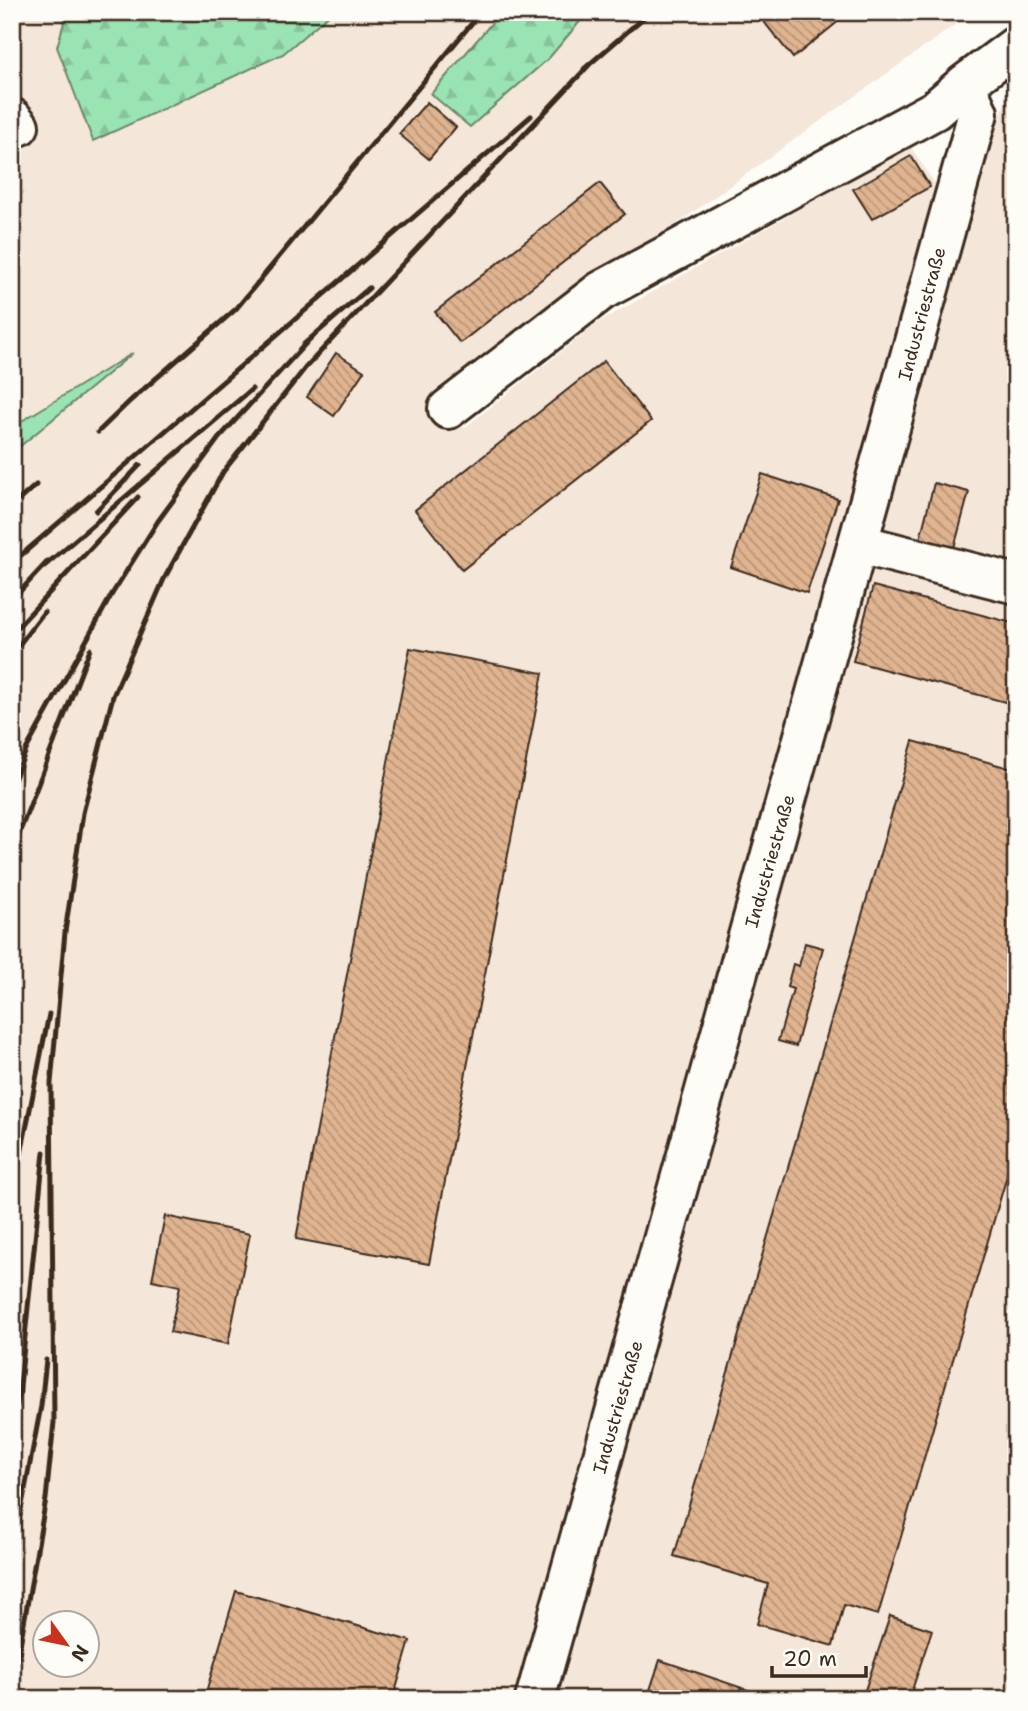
<svg xmlns="http://www.w3.org/2000/svg" width="1028" height="1711" viewBox="0 0 1028 1711" font-family="'Shantell Sans',sans-serif">
  <style>
    .built { fill: #f4e6d8; fill-rule: evenodd }
    .grass { fill: url(#grass-tufts); stroke: #6a8668; stroke-width: 2 }
    .forest { fill: url(#forest-firs); stroke: #6a8668; stroke-width: 2 }
    .building { fill: url(#building-back-hatch); stroke: #3b2a1e; stroke-width: 2 }
    .lines { fill: none; stroke-linecap: round; stroke-linejoin: round }
    .minor-casing { stroke: #3b2a1e; stroke-width: 44 }
    .minor { stroke: #fdfcf7; stroke-width: 38 }
    .rail { stroke: #3b2a1e; stroke-width: 5 }
    .labels { text-anchor: middle; stroke-width: 6; stroke-linejoin: round; paint-order: stroke }
    .street-label { font-size: 18px; fill: #3b2a1e; stroke: #fdfcf7 }
  </style>
  <defs>
    <pattern id="grass-tufts" width="24" height="20" patternUnits="userSpaceOnUse" patternTransform="scale(1.75)"><rect width="24" height="20" fill="#9ae3b3"/><path d="M3 7l-1-3M5 7V3M7 7l1-3M15 17l-1-3M17 17v-4M19 17l1-3" fill="none" stroke="#86c39a"/></pattern>
    <pattern id="forest-firs" width="22" height="20" patternUnits="userSpaceOnUse" patternTransform="scale(1.75)"><rect width="22" height="20" fill="#9ae3b3"/><path d="M5 1l3.5 6h-7zM16 11l3.5 6h-7z" fill="#86c39a"/></pattern>
    <pattern id="building-back-hatch" width="6" height="6" patternUnits="userSpaceOnUse" patternTransform="scale(1.75)"><rect width="6" height="6" fill="#e0b490"/><path d="M-1 5l2 2M0 0l6 6M5-1l2 2" fill="none" stroke="#b79375"/></pattern>
  </defs>
  <rect width="100%" height="100%" fill="#fdfcf7"/>
  <filter id="ink" filterUnits="userSpaceOnUse"><feTurbulence type="fractalNoise" baseFrequency=".0143" numOctaves="2"/><feDisplacementMap in="SourceGraphic" scale="14" xChannelSelector="R" yChannelSelector="G"/><feConvolveMatrix kernelMatrix="1 2 1 2 8 2 1 2 1" color-interpolation-filters="sRGB"/></filter>
  <g filter="url(#ink)">
    <path class="built" d="M12,12h489l-69,82 38,33 79,-69 39,-46h385l-536,383 27,33 135,-106 312,-175 26,40 -422,1512h-503v-1247l116,-95 -116,70zM46,1624h42v42h-42z
      M1016,74v1625h-463l459,-1623z"/>
    <path class="grass" d="M133,353l-115,95 -6,4v-25z"/>
    <path class="forest" d="M67,12h265l-49,42 -190,87 -36,-94z
      M501,12h87l-39,46 -79,69 -39,-33z"/>
    <path class="building" d="M756,12h94l-57,46z
      M427,102l29,25 -27,32 -30,-25z
      M911,156l19,31 -58,32 -19,-30z
      M600,183l25,31 -165,129 -25,-31z
      M336,353l28,18 -30,45 -27,-19z
      M604,361l47,60 -189,149 -47,-60z
      M762,474l76,25 -31,94 -76,-26z
      M934,483l35,9 -15,56 -34,-9z
      M873,586l143,38v81l-163,-44z
      M410,648l133,25 -114,591 -133,-25z
      M913,741l103,29v375l-138,470 -34,-10 -11,41 -76,-22 11,-40 -94,-28z
      M805,943l18,5 -27,98 -18,-5 15,-52 -6,-2 6,-23 6,2z
      M165,1216l85,18 -22,110 -58,-12 10,-46 -28,-6z
      M236,1591l174,50 -17,58h-189z
      M890,1616l42,14 -23,69h-47z
      M660,1660l100,34 -2,5h-111z"/>
    <g class="lines">
      <defs>
        <path id="minor" d="M12,118l7,8
          M448,409l153,-118 334,-181 30,-26
          M859,544l157,40
          M535,1699l443,-1586 -13,-29 51,-38"/>
      </defs>
      <use href="#minor" class="minor-casing"/>
      <use href="#minor" class="minor"/>
      <path class="rail" d="M584,69l66,-57
        M303,345l66,-57
        M98,432l32,-31 106,-92 245,-297
        M12,506l24,-21
        M96,511l44,-46
        M12,563l519,-447
        M42,568l210,-179
        M12,600l36,-39
        M12,633l126,-136
        M12,654l32,-42
        M12,785l15,-37 85,-154 46,-73 61,-83 89,-97
        M12,852l78,-203
        M12,939l5,-52
        M12,1199l37,-185
        M12,1336l8,-34
        M12,1431l7,-36 25,-243
        M12,1557l29,-151 5,-46
        M12,1690l34,-191 8,-77 -3,-339 14,-151 18,-119 30,-117 51,-117 59,-107 83,-105 284,-303"/>
    </g>
  </g>
  <g class="labels">
    <g class="street-label">
      <text transform="translate(922 314) rotate(-75)" y="6">Industriestraße</text>
      <text transform="translate(770 861) rotate(-74)" y="6">Industriestraße</text>
      <text transform="translate(618 1407) rotate(-74)" y="6">Industriestraße</text>
    </g>
  </g>
  <rect width="1028" height="1711" fill="none" stroke="#fdfcf7" stroke-width="42"/>
  <rect x="21" y="21" width="986" height="1669" fill="none" stroke="#3b2a1e" stroke-width="2.5" filter="url(#ink)"/>
  <g transform="translate(66 1644) rotate(123)"><circle r="33" fill="#fdfcf7" stroke="#afa8a0" stroke-width="2"/>
  <path d="M0-5L12 26L0 18L-12 26Z" fill="#c8321e"/>
  <text y="-10" font-size="19" font-weight="bold" text-anchor="middle" fill="#3b2a1e">N</text>
  </g>
  <path d="M772 1666v10h94v-10" fill="none" stroke="#3b2a1e" stroke-width="3.5"/>
  <text x="783" y="1666" font-size="21" fill="#3b2a1e" stroke="#fdfcf7" stroke-width="5" paint-order="stroke">20 m</text>
</svg>
